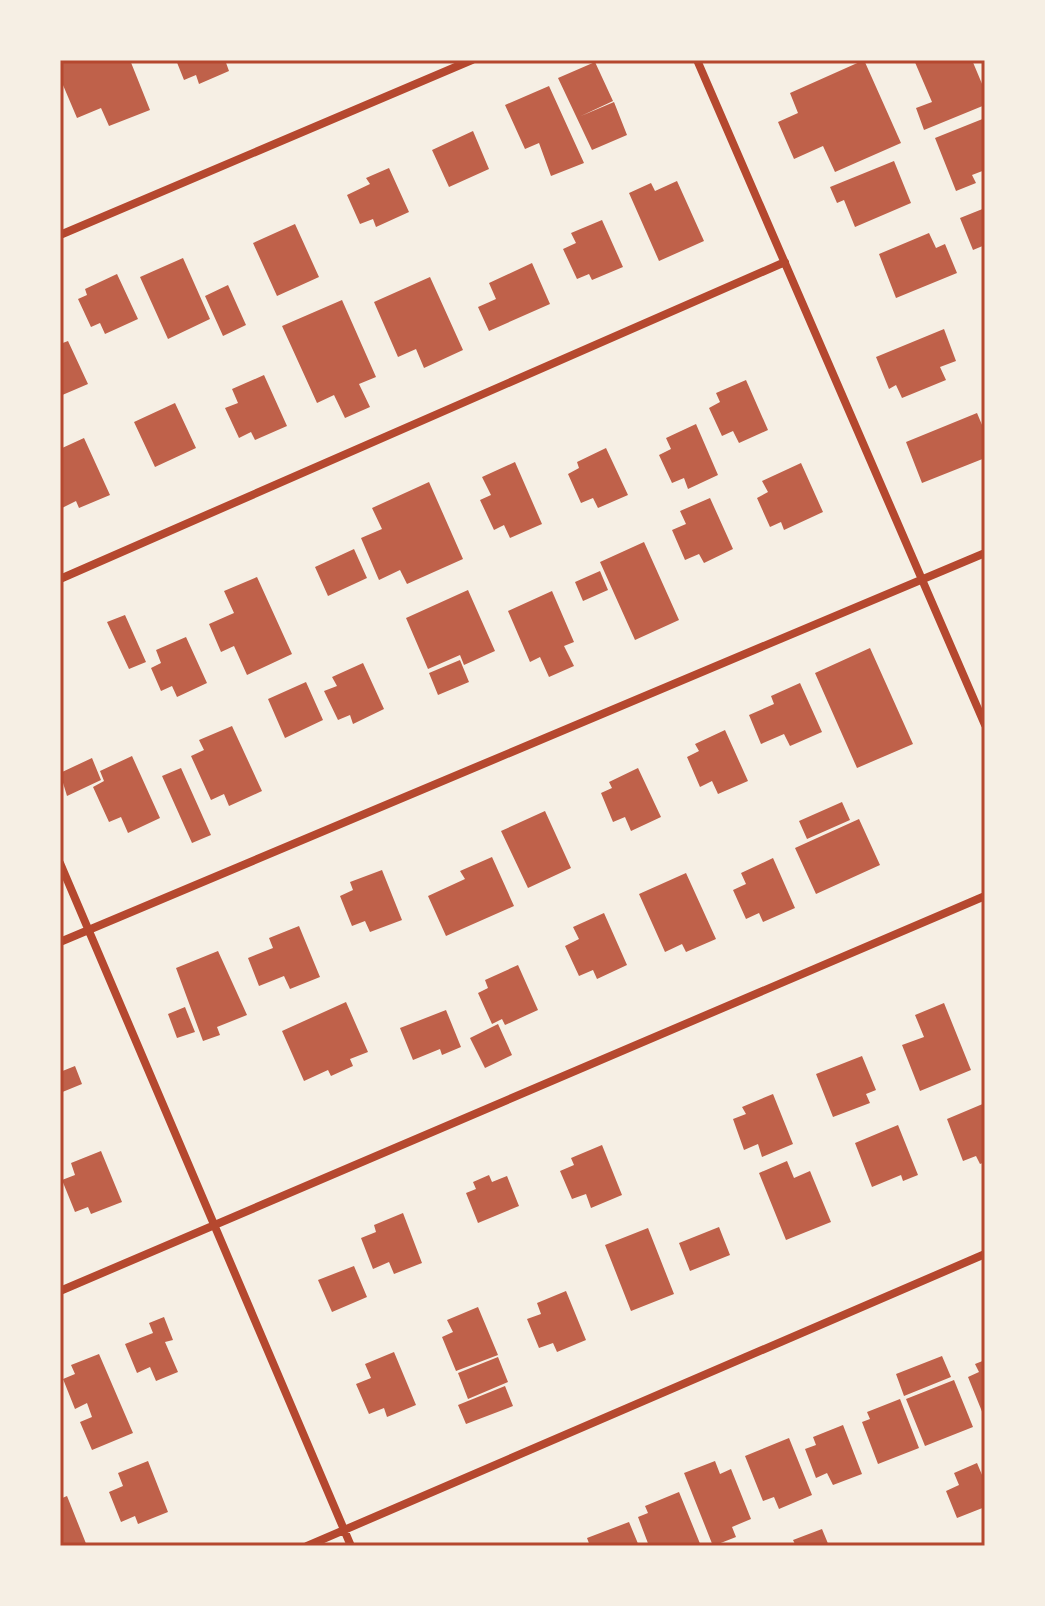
<svg xmlns="http://www.w3.org/2000/svg" width="1045" height="1606" viewBox="0 0 1045 1606" font-family="Figtree,sans-serif">
  <style>
    .building { fill: #bf614a }
    .lines { fill: none; stroke-linecap: round; stroke-linejoin: round }
    .minor { stroke: #b5482f; stroke-width: 8 }
    .neatline { fill: none; stroke: #b5482f; stroke-width: 3 }
  </style>
  <rect width="100%" height="100%" fill="#f6efe4"/>
  <path class="building" d="M68,60h62l20,50 -41,16 -8,-18 -24,10 -17,-40v-15z
    M176,60h49l4,11 -30,13 -3,-9 -12,5z
    M864,60l37,83 -66,29 -12,-26 -29,13 -16,-37 20,-9 -8,-20z
    M914,60h58l13,31v14l-61,25 -8,-22 16,-6z
    M595,62l18,39 -32,15 33,-14 13,33 -35,15 -34,-72z
    M549,86l35,77 -33,13 -12,-33 -14,6 -20,-44z
    M985,118v52l-13,5 4,8 -20,8 -21,-53z
    M473,131l16,38 -40,18 -17,-37z
    M894,161l17,42 -56,24 -11,-27 -7,3 -7,-16z
    M389,168l20,44 -33,15 -3,-8 -13,5 -13,-29 23,-11 -4,-6z
    M677,181l27,60 -45,20 -30,-68 22,-10 4,8z
    M985,208v37l-12,5 -13,-32z
    M602,220l21,47 -31,13 -3,-6 -12,5 -14,-30 13,-6 -5,-10z
    M295,224l24,53 -42,19 -24,-53z
    M929,233l7,15 9,-4 12,29 -61,25 -17,-44z
    M183,258l27,61 -42,20 -28,-62z
    M532,263l18,41 -61,27 -11,-24 18,-8 -7,-16z
    M117,274l21,45 -33,15 -5,-11 -9,4 -13,-28 9,-4 -2,-6z
    M430,277l33,73 -39,18 -8,-19 -18,8 -24,-55z
    M228,285l18,40 -23,11 -18,-40z
    M342,300l34,77 -17,7 11,23 -25,11 -11,-23 -17,8 -35,-77z
    M944,329l12,32 -16,6 6,13 -44,18 -6,-13 -7,4 -13,-32z
    M68,341l20,43 -28,12v-52z
    M264,375l23,51 -32,14 -4,-8 -12,6 -14,-30 13,-5 -6,-14z
    M746,380l22,50 -29,13 -6,-12 -11,5 -13,-28 11,-6 -4,-9z
    M175,403l21,45 -41,19 -21,-45z
    M977,413l8,19v26l-63,25 -16,-41z
    M696,424l22,51 -30,14 -4,-11 -12,5 -13,-28 12,-6 -5,-11z
    M84,438l26,57 -31,13 -3,-7 -16,8v-60z
    M606,448l22,47 -30,13 -5,-10 -12,5 -13,-29 11,-6 -2,-6z
    M515,462l27,62 -32,14 -6,-13 -10,5 -14,-30 11,-5 -9,-18z
    M801,463l22,49 -39,18 -3,-8 -11,5 -13,-29 11,-6 -6,-11z
    M429,482l34,77 -56,25 -7,-14 -21,10 -18,-42 21,-9 -10,-21z
    M710,498l23,51 -29,14 -5,-9 -14,6 -13,-30 14,-6 -6,-13z
    M644,542l35,78 -44,20 -35,-78z
    M354,549l13,29 -39,18 -13,-29z
    M600,571l8,19 -25,11 -8,-19z
    M257,577l35,77 -45,21 -13,-29 -13,6 -12,-28 25,-11 -10,-22z
    M468,590l27,61 -31,14 -4,-10 -32,14 -22,-51z
    M552,591l22,51 -10,4 10,20 -25,11 -9,-20 -10,5 -22,-51z
    M125,615l21,47 -17,7 -22,-47z
    M186,637l21,46 -30,14 -5,-11 -11,5 -10,-23 10,-5 -5,-13z
    M870,648l43,96 -56,24 -42,-95z
    M460,660l9,22 -31,13 -9,-22z
    M363,663l21,46 -31,15 -3,-9 -12,5 -14,-29 13,-5 -5,-9z
    M306,682l17,38 -38,18 -17,-39z
    M800,683l22,49 -32,14 -6,-12 -23,10 -12,-29 25,-11 -3,-8z
    M232,726l30,65 -33,15 -5,-12 -13,6 -20,-44 13,-6 -5,-10z
    M725,730l23,51 -30,13 -6,-13 -12,6 -13,-30 12,-6 -4,-7z
    M132,756l28,62 -32,15 -7,-16 -12,5 -16,-35 11,-6 -4,-10z
    M92,758l9,22 -34,16 -7,-23z
    M181,768l30,67 -19,8 -30,-67z
    M638,768l23,49 -30,14 -6,-14 -12,5 -12,-29 11,-5 -3,-6z
    M842,802l8,18 -43,19 -8,-18z
    M545,811l26,57 -43,20 -27,-57z
    M859,819l21,46 -64,29 -21,-46z
    M492,857l22,49 -68,30 -18,-40 37,-17 -5,-8z
    M773,858l22,50 -32,14 -4,-9 -13,6 -13,-29 13,-6 -5,-11z
    M382,870l20,50 -32,12 -5,-11 -13,5 -12,-30 13,-6 -3,-8z
    M686,873l30,66 -30,13 -4,-8 -17,8 -26,-58z
    M604,913l23,52 -30,14 -4,-9 -14,6 -14,-30 14,-7 -6,-12z
    M299,926l21,51 -30,12 -6,-13 -25,10 -11,-28 25,-10 -4,-10z
    M218,951l29,64 -30,12 3,8 -17,6 -27,-73z
    M518,965l20,45 -33,15 -3,-6 -10,5 -14,-31 10,-5 -3,-8z
    M346,1002l22,50 -18,7 3,7 -22,10 -3,-6 -24,11 -22,-50z
    M944,1003l27,67 -51,21 -18,-46 22,-8 -9,-22z
    M185,1007l10,25 -18,6 -9,-24z
    M446,1010l15,37 -19,8 -2,-6 -27,11 -13,-32z
    M498,1024l14,31 -27,13 -15,-30z
    M862,1056l14,34 -10,4 4,9 -37,14 -17,-43z
    M75,1066l7,18 -22,9v-21z
    M773,1094l20,50 -31,13 -4,-13 -14,6 -11,-31 13,-5 -4,-7z
    M985,1103v59l-5,2 -4,-8 -13,5 -16,-42z
    M898,1125l20,50 -15,6 -2,-6 -29,12 -17,-44z
    M602,1145l20,50 -31,13 -5,-14 -14,5 -12,-28 14,-6 -3,-7z
    M101,1151l21,51 -31,12 -3,-7 -13,5 -13,-32 13,-5 -4,-12z
    M787,1161l7,17 16,-7 21,51 -45,18 -27,-67z
    M489,1175l3,7 15,-6 12,30 -41,17 -12,-30 10,-4 -3,-7z
    M403,1213l19,50 -28,11 -5,-12 -16,7 -12,-31 15,-6 -2,-7z
    M719,1227l11,28 -40,16 -11,-28z
    M648,1228l26,66 -43,17 -26,-66z
    M354,1266l13,31 -35,15 -14,-32z
    M566,1291l20,49 -29,12 -4,-9 -14,5 -12,-29 14,-5 -4,-11z
    M478,1307l20,48 -42,16 -14,-34 11,-5 -6,-12z
    M164,1317l9,23 -8,2 13,30 -22,9 -6,-14 -13,6 -12,-29 28,-11 -4,-10z
    M394,1352l22,53 -29,12 -3,-9 -15,6 -13,-30 15,-6 -6,-14z
    M99,1354l34,79 -41,17 -12,-28 12,-5 -5,-14 -12,6 -12,-30 12,-5 -4,-9z
    M942,1356l9,21 -47,19 -8,-22z
    M498,1357l10,25 -40,17 -10,-26z
    M985,1360v59l-17,-42 11,-5 -4,-8z
    M954,1380l19,47 -48,19 -19,-47z
    M505,1386l8,20 -47,18 -8,-19z
    M900,1399l19,49 -41,16 -16,-42 8,-3 -3,-7z
    M843,1425l19,49 -29,11 -6,-12 -11,5 -11,-29 11,-4 -3,-8z
    M789,1438l23,57 -33,14 -5,-12 -11,4 -18,-45z
    M148,1461l20,51 -30,12 -3,-8 -14,6 -12,-30 14,-6 -5,-13z
    M715,1461l5,13 11,-5 20,50 -19,8 4,10 -23,9 -29,-73z
    M977,1463l8,19v25l-28,11 -11,-27 13,-6 -5,-12z
    M679,1492l22,54h-52l-11,-29 10,-4 -3,-7z
    M67,1496l20,50h-27v-47z
    M629,1522l10,24h-49l-3,-8z
    M822,1529l7,17h-33l-3,-6z"/>
  <g class="lines">
    <path class="minor" d="M697,60l288,665
      M60,235l412,-175
      M60,579l725,-317
      M60,863l291,683
      M60,942l925,-389
      M60,1291l925,-395
      M307,1546l678,-292"/>
  </g>
  <rect width="1045" height="1606" fill="none" stroke="#f6efe4" stroke-width="124"/>
  <rect x="62" y="62" width="921" height="1482" class="neatline"/>
</svg>
